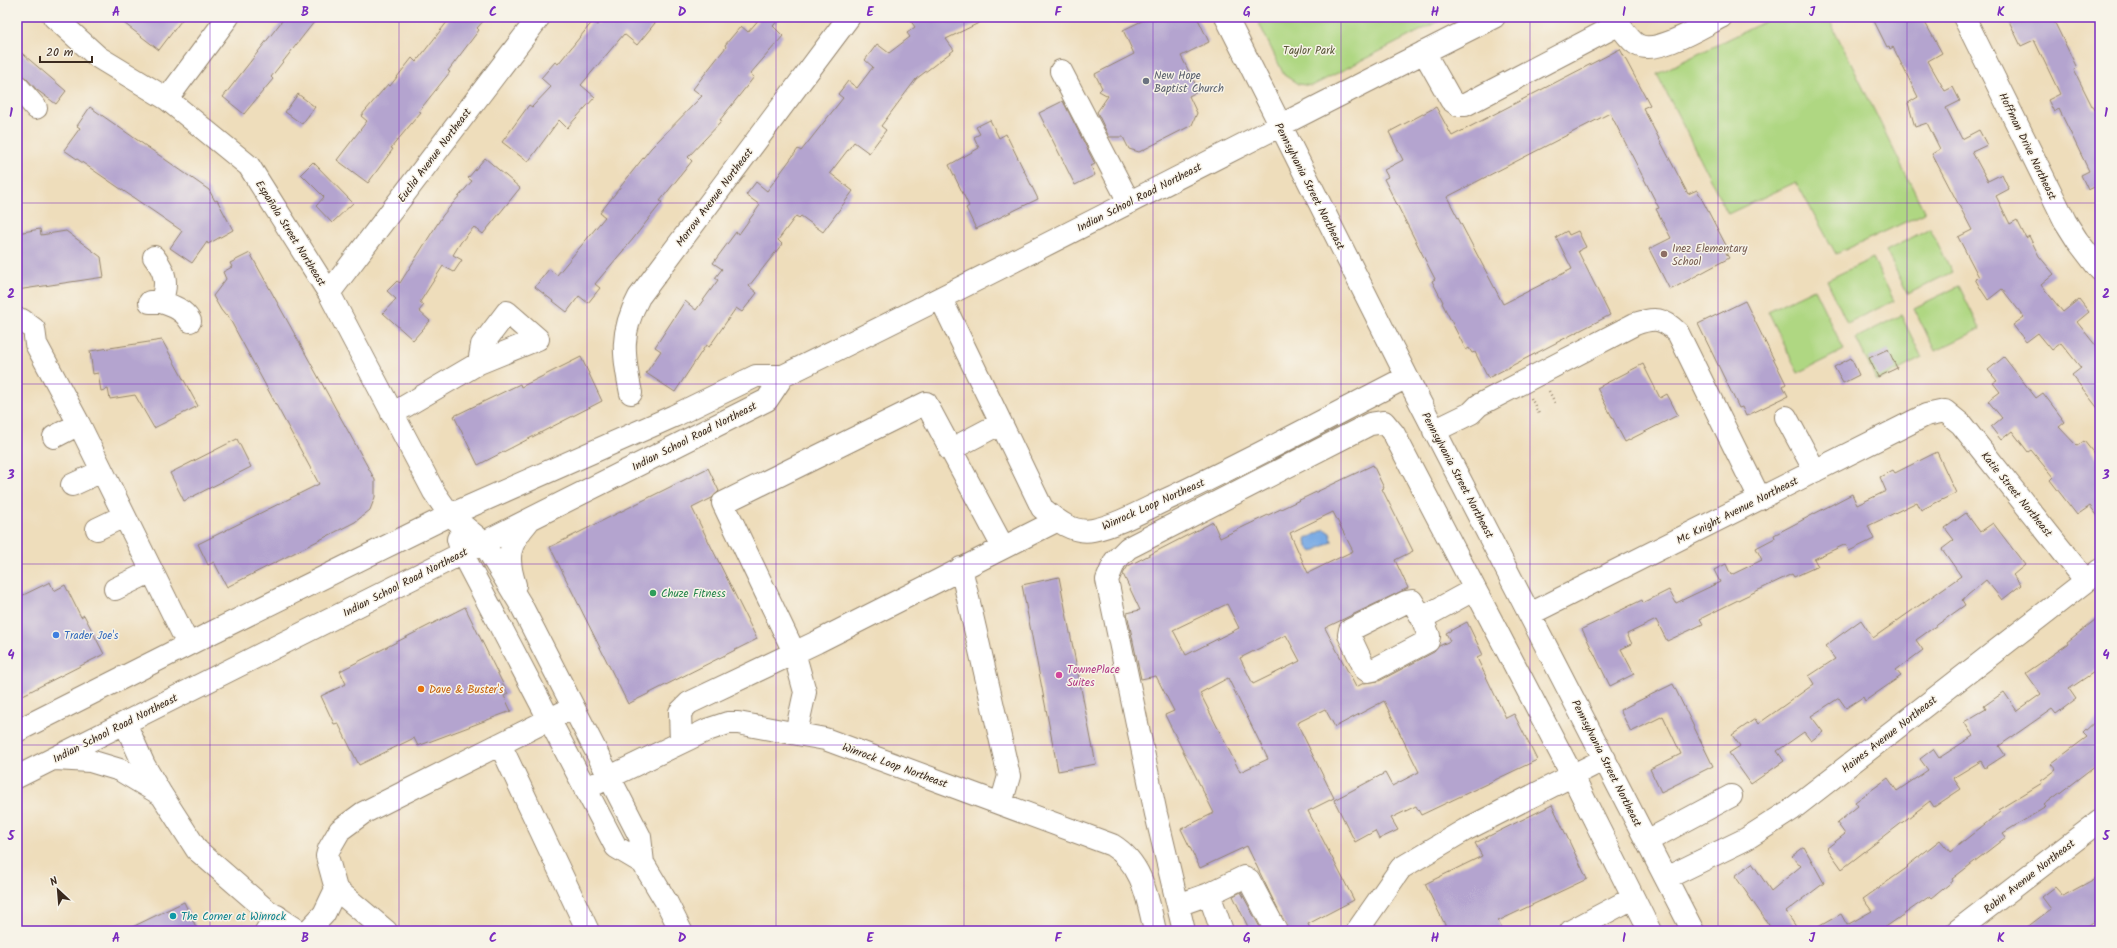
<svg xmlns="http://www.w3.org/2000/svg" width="2117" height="948" viewBox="0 0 2117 948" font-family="Kalam,sans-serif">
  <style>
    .green { fill: #afd782; stroke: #758050 }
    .water { fill: #79aae4; stroke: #5a6a81 }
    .building { fill: #b4a4cf; fill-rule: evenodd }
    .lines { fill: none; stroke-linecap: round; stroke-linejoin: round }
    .minor-casing { stroke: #94846c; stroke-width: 24 }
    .path { stroke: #94846c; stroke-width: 2.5; stroke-dasharray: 1 3; stroke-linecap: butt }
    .minor { stroke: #fff; stroke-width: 22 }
    .grid { fill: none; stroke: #7b2cbf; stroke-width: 1; stroke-opacity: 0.55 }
    .worship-dot { fill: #6b7280; stroke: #f7f3e8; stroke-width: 1.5 }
    .education-dot { fill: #8d6e63; stroke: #f7f3e8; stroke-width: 1.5 }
    .leisure-dot { fill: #2e9e5b; stroke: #f7f3e8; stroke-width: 1.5 }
    .shop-dot { fill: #3f7fe0; stroke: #f7f3e8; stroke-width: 1.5 }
    .hotel-dot { fill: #d1479c; stroke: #f7f3e8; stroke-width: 1.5 }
    .food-dot { fill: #e8710a; stroke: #f7f3e8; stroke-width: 1.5 }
    .culture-dot { fill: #0f9aa8; stroke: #f7f3e8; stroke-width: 1.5 }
    .labels { text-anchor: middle; stroke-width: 3; stroke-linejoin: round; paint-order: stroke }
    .park-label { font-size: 11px; fill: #585537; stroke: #f7f3e8 }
    .worship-label { font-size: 11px; fill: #5b616d; stroke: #f7f3e8; text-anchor: start }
    .street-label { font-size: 11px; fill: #3b2a1e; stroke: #f7f3e8 }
    .education-label { font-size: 11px; fill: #785e54; stroke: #f7f3e8; text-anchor: start }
    .leisure-label { font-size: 11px; fill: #27864d; stroke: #f7f3e8; text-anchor: start }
    .shop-label { font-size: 11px; fill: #366cbe; stroke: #f7f3e8; text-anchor: start }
    .hotel-label { font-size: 11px; fill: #b23c85; stroke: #f7f3e8; text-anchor: start }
    .food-label { font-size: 11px; fill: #c56008; stroke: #f7f3e8; text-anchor: start }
    .culture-label { font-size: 11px; fill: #0d838f; stroke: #f7f3e8; text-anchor: start }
    .neatline { fill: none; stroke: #7b2cbf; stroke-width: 1.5 }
    .grid-label { font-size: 13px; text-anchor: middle; font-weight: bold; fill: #7b2cbf }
  </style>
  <rect width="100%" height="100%" fill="#f7f3e8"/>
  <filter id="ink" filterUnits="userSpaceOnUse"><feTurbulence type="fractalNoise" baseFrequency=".025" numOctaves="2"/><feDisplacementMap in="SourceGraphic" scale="8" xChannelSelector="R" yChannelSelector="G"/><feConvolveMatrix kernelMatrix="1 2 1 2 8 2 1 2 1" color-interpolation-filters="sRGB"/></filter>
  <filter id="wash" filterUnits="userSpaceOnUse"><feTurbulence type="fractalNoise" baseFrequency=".012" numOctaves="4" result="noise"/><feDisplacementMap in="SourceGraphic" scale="16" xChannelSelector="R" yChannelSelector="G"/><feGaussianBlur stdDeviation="0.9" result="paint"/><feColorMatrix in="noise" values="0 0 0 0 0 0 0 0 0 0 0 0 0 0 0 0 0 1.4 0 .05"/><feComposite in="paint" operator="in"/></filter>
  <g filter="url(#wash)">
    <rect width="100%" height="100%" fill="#edb"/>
    <path class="green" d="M1256,17h191l-135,69 -14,-2 -14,-9z
      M1774,17h54l97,196 -89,41 -40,-72 -68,32 -71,-140z
      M1930,228l22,44 -44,22 -22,-43z
      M1873,258l21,43 -47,22 -20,-43z
      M1959,286l21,43 -45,22 -21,-43z
      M1814,289l30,61 -46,23 -30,-62z
      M1901,315l21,43 -45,23 -21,-43z"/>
    <path class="water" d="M1325,529l6,5 1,8 -20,10 -5,-5 -1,-8z"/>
    <g id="blocks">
      <path class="building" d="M116,17h68l-25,33z
        M285,17h33l-47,60 2,2 -29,35 -21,-17z
        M451,17h36l-10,11 2,2 -31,41 2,1 -31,39 2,1 -30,36 2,1 -25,34 -31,-23 30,-39 -6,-5 27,-32 2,2 22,-28 4,4z
        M605,17h55l-23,28 -13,-11 -43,51 14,12 -28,31 -8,-8 -31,42 -26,-20 27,-37 3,2 19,-20 -10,-9 14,-16 3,2 35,-43 5,4z
        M761,17h20l-8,9 10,10 -33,38 4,3 -34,43 2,1 -34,36 4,4 -32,40 2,1 -29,37 -38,45 5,4 -12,15 -9,-7 -12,16 -32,-25 14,-18 8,6 48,-58 -5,-4 32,-41 19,-24 51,-52 -9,-7 33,-42 -1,-2 16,-19 7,6z
        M908,17h83l-45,22 8,11 -38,29 -35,47 5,4 -17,23 -15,-11 -24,31 23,18 -30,41 -22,-16 -2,2 -3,-2 -18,24 4,4 -33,42 8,7 -15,19 -6,-4 -27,39 -3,-2 -31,47 -29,-19 15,-22 -6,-4 30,-46 11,9 22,-30 -3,-2 7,-9 -9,-6 23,-31 3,2 21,-29 -14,-10 10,-13 11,9 31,-42 3,2 8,-10 34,-43 -5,-4 10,-13 9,7 16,-21 -8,-7 12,-16 12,9 21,-16 -3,-4 8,-6z
        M1150,17h47l12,25 -28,14 18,35 -10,5 8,17 -5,12 -53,27 -10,-3 -6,-12h-14l-12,-25 11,-16 -9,-5 3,-3 -7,-14 39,-20 -11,-24z
        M1872,17h50l20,36 -14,8 17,30 8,-4 7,14 -14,7 16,31 17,-9 8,15 -15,7 16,29 14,-7 7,15 -13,7 14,28 7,-4 9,18 3,-2 10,20 15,18 -13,11 22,27 16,-13 10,13 -12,10 23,29v60l-28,-36 9,-7 -20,-25 -9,7 -14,-17 -12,9 -13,-17 11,-8 -22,-28 -14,11 -6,-9 -7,-12 4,-2 -21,-40 14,-7 -40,-76 8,-5 -13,-26 -12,4 -7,-24 10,-6 -25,-50 -3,2 -1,-3 -2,1z
        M2007,17h45l25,51 -3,2 20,40 6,-3v86l-3,-7 -9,4 -7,-15 8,-4 -30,-62 -5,3 -6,-12 12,-6 -26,-54 -13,6z
        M17,49l49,42 -10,13 -19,-14 -11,-12 -9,-4z
        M1620,49l30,56 -7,3 45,86 9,-4 32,61 -3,2 3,5 -59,32 -21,-41 22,-11 -15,-29 3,-1 -49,-95 -163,84 56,107 69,-35 -16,-32 11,-6 2,4 9,-4 8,16 -8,4 32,64 -122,63 -13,-26 -3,1 -3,-5 -3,2 -24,-47 1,-1 -11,-21 3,-2 -51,-100 4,-2 -4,-7 19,-10 -14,-28 47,-25 16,29z
        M298,94l17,13 -13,17 -17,-12z
        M1063,101l32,63 -4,2 4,9 -20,10 -36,-72z
        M90,107l119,83 6,11 2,-1 16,30 -25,14 -1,-2 -15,21 -22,-15 12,-17 -118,-81 16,-22 -3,-2z
        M990,120l9,18 7,-4 32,65 -62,30 -10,-21 3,-2 -20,-41 30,-17 -5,-11 6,-3 -4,-7z
        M485,158l35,30 -37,46 -9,-7 -13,15 -8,13 9,5 -8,12 -11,-6 -23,36 4,3 -5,6 11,10 -17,19 -30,-27 13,-14 -9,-8 10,-10 3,2 43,-68 29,-34 -4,-3z
        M313,162l40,41 -21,20 -16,-17 8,-9 -23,-23z
        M40,229l1,6 25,-4 35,26 3,20 -87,13v-57z
        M250,253l125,227v17l-5,13 -15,12 -128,65 -13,-25 -6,3 -10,-21 121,-60 -92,-170 -2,1 -4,-5 -8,-14 13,-17 -3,-7 9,-5 -2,-4z
        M1745,301l41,83 -3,2 5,10 -42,20 -4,-9 -3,1 -41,-84z
        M162,340l36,66 -44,22 -19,-33 -25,4 -2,-10 -7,2 -3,-18 -5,1 -3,-23z
        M1888,349l9,19 -19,9 -9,-19z
        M581,357l21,44 -124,64 -24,-49 66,-32 1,3z
        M2004,357l32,41 7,-5 22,29 -6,5 18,19 7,-5 16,20v58l-10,-13 -13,9 -27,-35 3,-3 -22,-27 -3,2 -16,-21 -11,9 -10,-13 11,-9 -14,-17 12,-9 -7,-9 4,-2 -9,-11z
        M1851,358l8,17 -16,8 -9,-16z
        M1643,364l17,34 7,-4 11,21 -53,27 -28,-54z
        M237,439l14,28 -67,34 -14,-28z
        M1937,452l19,41 -35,17 -4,-8 -49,24 6,13 -25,12 -3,-7 -32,15 4,7 -24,11 -2,-3 -50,24 -42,21 3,5 -36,17 -11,-21 -29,14 5,10 -11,5 13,25 -24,12 -28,-57 60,-29 1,3 26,-13 7,13 44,-21 -6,-12 12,-6 5,11 31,-15 -6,-12 19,-10 -1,-3 78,-41 5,11 29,-14 -6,-14 13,-7 2,3z
        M1373,465l11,23 -2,1 31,62 -18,9 13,28 -83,40 31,59 8,-4 15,-2 55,-29 5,-6 11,-5 -4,-8 21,-11 16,33 -6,3 29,60 8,-4 23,46 -116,55 -5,-9 -25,12 7,12 -19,9 -4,-8 -20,11 -21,-42 51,-27 7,13 27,-14 -35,-71 -49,26 -10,-18 -28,14 37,75 -26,13 46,89 -46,24 3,7h-23l-41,-85 -47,22 -19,-39 33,-16 -49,-98 9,-4 -18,-35 -15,3 -14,-66 13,-3 -17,-36 5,-8 85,-44 7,16zM1333,512l20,39 -45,22 -18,-40zM1227,604l12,24 -53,27 -13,-25zM1286,635l14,26 -47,23 -13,-26zM1228,678l40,81 -28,13 -40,-79z
        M708,468l11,23 -7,7 -20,10 65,131 -129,65 -78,-157z
        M1966,513l14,19 13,-9 32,42 -12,10 8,10 -19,15 -16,-20 -24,20 3,5 -49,35 7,10 -27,20 5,6 -36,25 -2,-4 -17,11 -7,-10 -28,18 12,16 -12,9 -7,-9 -27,19 7,10 -33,23 -22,-31 11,-7 -8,-11 23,-16 3,5 56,-40 -5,-8 26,-17 -10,-13 36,-26 12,18 88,-62 -19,-27 12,-9 -9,-12z
        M1059,577l37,187 -38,7 -36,-186z
        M50,582l4,9 11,-6 16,32 3,-2 20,39 -87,44v-100z
        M465,607l43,87 -4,2 7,15 -93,35 -4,-8 -55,27 -21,-42 -4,1 -13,-28 25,-12 -6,-13z
        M2100,616v52l-31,21 7,10 -20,15 -4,-5 -53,37 6,9 -20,13 -4,-7 -28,17 8,11 -27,18 -4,-6 -88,68 -15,-21 18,-14 -8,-11 21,-17 -3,-4 33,-24 9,13 31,-21 -8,-11 13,-10 6,9 34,-22 -9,-14 22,-13 -2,-3 20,-14 13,19 24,-17 -15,-21 42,-29 -1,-2z
        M1673,684l40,82 -52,26 -11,-23 31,-15 -18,-38 -32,16 -11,-22z
        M2100,717v45l-56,43 2,2 -43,26 3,4 -54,42 1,2 -21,17 -2,-2 -50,35h-69l30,-17 6,11 25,-14 -9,-12 45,-32 -1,-1 33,-26 10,12 50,-40 -2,-2 44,-27 -1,-2 15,-11 -5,-6 36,-27 -4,-4z
        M1552,805l35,74 -89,42 5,10h-55l-23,-47 57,-28 -7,-13z
        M1804,847l20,36 -38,29 13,19h-26l-38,-55 17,-13 19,28 30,-25 -9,-10z
        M2100,876v41l-19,14h-59l29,-22 -9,-12 13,-10 8,9z
        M1241,892l21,39h-12l-17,-35z
        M184,902l14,29h-74z"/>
    </g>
  </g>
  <g filter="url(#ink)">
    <use href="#blocks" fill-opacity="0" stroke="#94846c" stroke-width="1"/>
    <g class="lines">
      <defs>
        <path id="minor" d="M54,17l44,40 69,42 82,67 80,127 105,199 16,23 33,27 38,63 119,232 3,26 24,40 14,28
          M1226,17l181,360 286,554
          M1964,17l101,204 12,19 23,30
          M1619,25c5,6 12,17 19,20 19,10 65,-19 83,-28
          M1424,52l27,48 7,5h7l145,-76
          M1061,71l68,131
          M17,86l19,22
          M167,99l61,-82
          M329,293l210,-276
          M941,299l101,209c14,12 31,26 51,22 26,-5 56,-23 81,-34 78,-37 155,-79 233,-119
          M150,302h11c7,-18 5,-30 -7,-45
          M161,302c12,4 22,7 29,19
          M17,321l5,-1 12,9 2,15 43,80 109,220
          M631,393c-8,-38 -11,-61 8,-96l210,-280
          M392,414l87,-51 59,-24 -31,-27 -25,33 -3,18
          M1786,417l29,54
          M1434,431l37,-18 8,-8 156,-81c20,-7 28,-6 43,9l82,166
          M54,437l25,-13
          M950,450l51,-27
          M72,485l30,-14
          M97,529l27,-13
          M458,539l4,14 154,294 27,16
          M961,568l48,208 -8,28
          M515,585c-9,-28 -7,-40 13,-63
          M115,589l37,-18
          M1530,614l396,-199 19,-4 16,13 125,157
          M1422,618l7,18 -1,5 -55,29 -5,1 -3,-2 -16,-34 1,-5 56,-28 6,-1 10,17 53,-29
          M125,723l19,42 17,29 36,56 68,59 34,22
          M17,731l194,-98 239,-118 224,-99 82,-40h27c238,-116 474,-240 711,-359
          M796,733l9,-41 -11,-40 -71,-149 203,-100 77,144
          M681,742l-1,-30 9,-9 128,-61 239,-121
          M500,744l88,187
          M55,759l35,2 30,9 40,24
          M17,777l750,-377 16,-24
          M585,789l122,-59 21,-7h10l87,16 287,106c31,19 35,52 43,86
          M1647,841l84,-45
          M1666,878l80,-39 45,-29 309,-240
          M1209,894l35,-17 5,3 27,51
          M1178,905l31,-11 13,37
          M266,931l11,-15
          M308,931l16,-17 12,-25
          M386,931l-50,-42 -9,-33 2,-7 11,-19 23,-17 199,-100
          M1184,931l-28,-117 -49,-234 8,-19 13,-13 242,-124 14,-2 10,12 178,341 78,156
          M1357,931l44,-63 64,-38 140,-71
          M1571,931l62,-33
          M1957,931l143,-110"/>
      </defs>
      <use href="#minor" class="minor-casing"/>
      <path class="path" d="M1549,391l7,14
        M1531,398l8,16"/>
      <use href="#minor" class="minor"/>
    </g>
  </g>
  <path class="grid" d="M210,17v914M399,17v914M587,17v914M776,17v914M964,17v914M1153,17v914M1341,17v914M1530,17v914M1718,17v914M1907,17v914M17,203h2083M17,384h2083M17,564h2083M17,745h2083"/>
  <circle class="worship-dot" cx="1146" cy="81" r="4"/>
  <circle class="education-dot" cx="1664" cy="254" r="4"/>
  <circle class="leisure-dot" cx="653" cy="593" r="4"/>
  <circle class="shop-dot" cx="56" cy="635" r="4"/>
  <circle class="hotel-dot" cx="1059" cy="675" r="4"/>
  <circle class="food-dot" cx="421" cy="689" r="4"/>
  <circle class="culture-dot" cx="173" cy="916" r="4"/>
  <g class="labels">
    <g class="park-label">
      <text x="1309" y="54">Taylor Park</text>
    </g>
    <g class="worship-label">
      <text x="1154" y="79">New Hope<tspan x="1154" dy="13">Baptist Church</tspan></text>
    </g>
    <g class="street-label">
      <text transform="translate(2028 146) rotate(64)" y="4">Hoffman Drive Northeast</text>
      <text transform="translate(434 155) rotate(-53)" y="4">Euclid Avenue Northeast</text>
      <text transform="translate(1310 186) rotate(63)" y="4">Pennsylvania Street Northeast</text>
      <text transform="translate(714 197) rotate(-53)" y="4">Morrow Avenue Northeast</text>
      <text transform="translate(1139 197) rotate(-27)" y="4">Indian School Road Northeast</text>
      <text transform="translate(291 233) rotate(58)" y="4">Española Street Northeast</text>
      <text transform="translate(694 436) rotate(-27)" y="4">Indian School Road Northeast</text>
      <text transform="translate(1458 475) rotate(62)" y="4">Pennsylvania Street Northeast</text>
      <text transform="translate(2017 494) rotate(51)" y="4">Katie Street Northeast</text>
      <text transform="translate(1153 504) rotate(-24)" y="4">Winrock Loop Northeast</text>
      <text transform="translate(1737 510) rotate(-27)" y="4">Mc Knight Avenue Northeast</text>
      <text transform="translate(405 582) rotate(-27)" y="4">Indian School Road Northeast</text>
      <text transform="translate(115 728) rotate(-27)" y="4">Indian School Road Northeast</text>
      <text transform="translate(1889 734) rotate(-38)" y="4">Haines Avenue Northeast</text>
      <text transform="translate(1607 763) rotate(63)" y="4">Pennsylvania Street Northeast</text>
      <text transform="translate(895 765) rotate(20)" y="4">Winrock Loop Northeast</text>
      <text transform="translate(2029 876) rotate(-38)" y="4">Robin Avenue Northeast</text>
    </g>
    <g class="education-label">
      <text x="1672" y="252">Inez Elementary<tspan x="1672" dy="13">School</tspan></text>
    </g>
    <g class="leisure-label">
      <text x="661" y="597">Chuze Fitness</text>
    </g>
    <g class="shop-label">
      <text x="64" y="639">Trader Joe's</text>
    </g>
    <g class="hotel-label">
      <text x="1067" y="673">TownePlace<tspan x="1067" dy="13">Suites</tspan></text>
    </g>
    <g class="food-label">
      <text x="429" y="693">Dave &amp; Buster's</text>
    </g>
    <g class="culture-label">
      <text x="181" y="920">The Corner at Winrock</text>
    </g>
  </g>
  <rect width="2117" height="948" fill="none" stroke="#f7f3e8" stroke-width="44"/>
  <g transform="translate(58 890) rotate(334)" stroke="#f7f3e8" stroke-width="3" paint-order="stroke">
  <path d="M0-3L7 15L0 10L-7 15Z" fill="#3b2a1e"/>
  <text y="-6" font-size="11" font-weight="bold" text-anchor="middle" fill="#3b2a1e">N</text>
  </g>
  <path d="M40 56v6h52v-6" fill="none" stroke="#3b2a1e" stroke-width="2"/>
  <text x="46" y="56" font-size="12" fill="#3b2a1e" stroke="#f7f3e8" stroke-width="3" paint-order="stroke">20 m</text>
  <rect x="22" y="22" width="2073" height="904" class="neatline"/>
  <g class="grid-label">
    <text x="116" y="16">A</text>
    <text x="305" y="16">B</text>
    <text x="493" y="16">C</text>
    <text x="682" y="16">D</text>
    <text x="870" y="16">E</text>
    <text x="1058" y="16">F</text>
    <text x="1247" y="16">G</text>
    <text x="1435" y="16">H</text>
    <text x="1624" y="16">I</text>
    <text x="1812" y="16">J</text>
    <text x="2001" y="16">K</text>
    <text x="11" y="117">1</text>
    <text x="2106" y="117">1</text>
    <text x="11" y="298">2</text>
    <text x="2106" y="298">2</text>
    <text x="11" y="479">3</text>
    <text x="2106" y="479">3</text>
    <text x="11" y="659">4</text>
    <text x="2106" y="659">4</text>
    <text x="11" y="840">5</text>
    <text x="2106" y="840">5</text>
    <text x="116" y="942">A</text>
    <text x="305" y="942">B</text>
    <text x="493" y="942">C</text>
    <text x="682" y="942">D</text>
    <text x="870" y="942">E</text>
    <text x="1058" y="942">F</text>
    <text x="1247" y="942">G</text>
    <text x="1435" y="942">H</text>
    <text x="1624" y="942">I</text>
    <text x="1812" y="942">J</text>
    <text x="2001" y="942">K</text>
  </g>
</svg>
